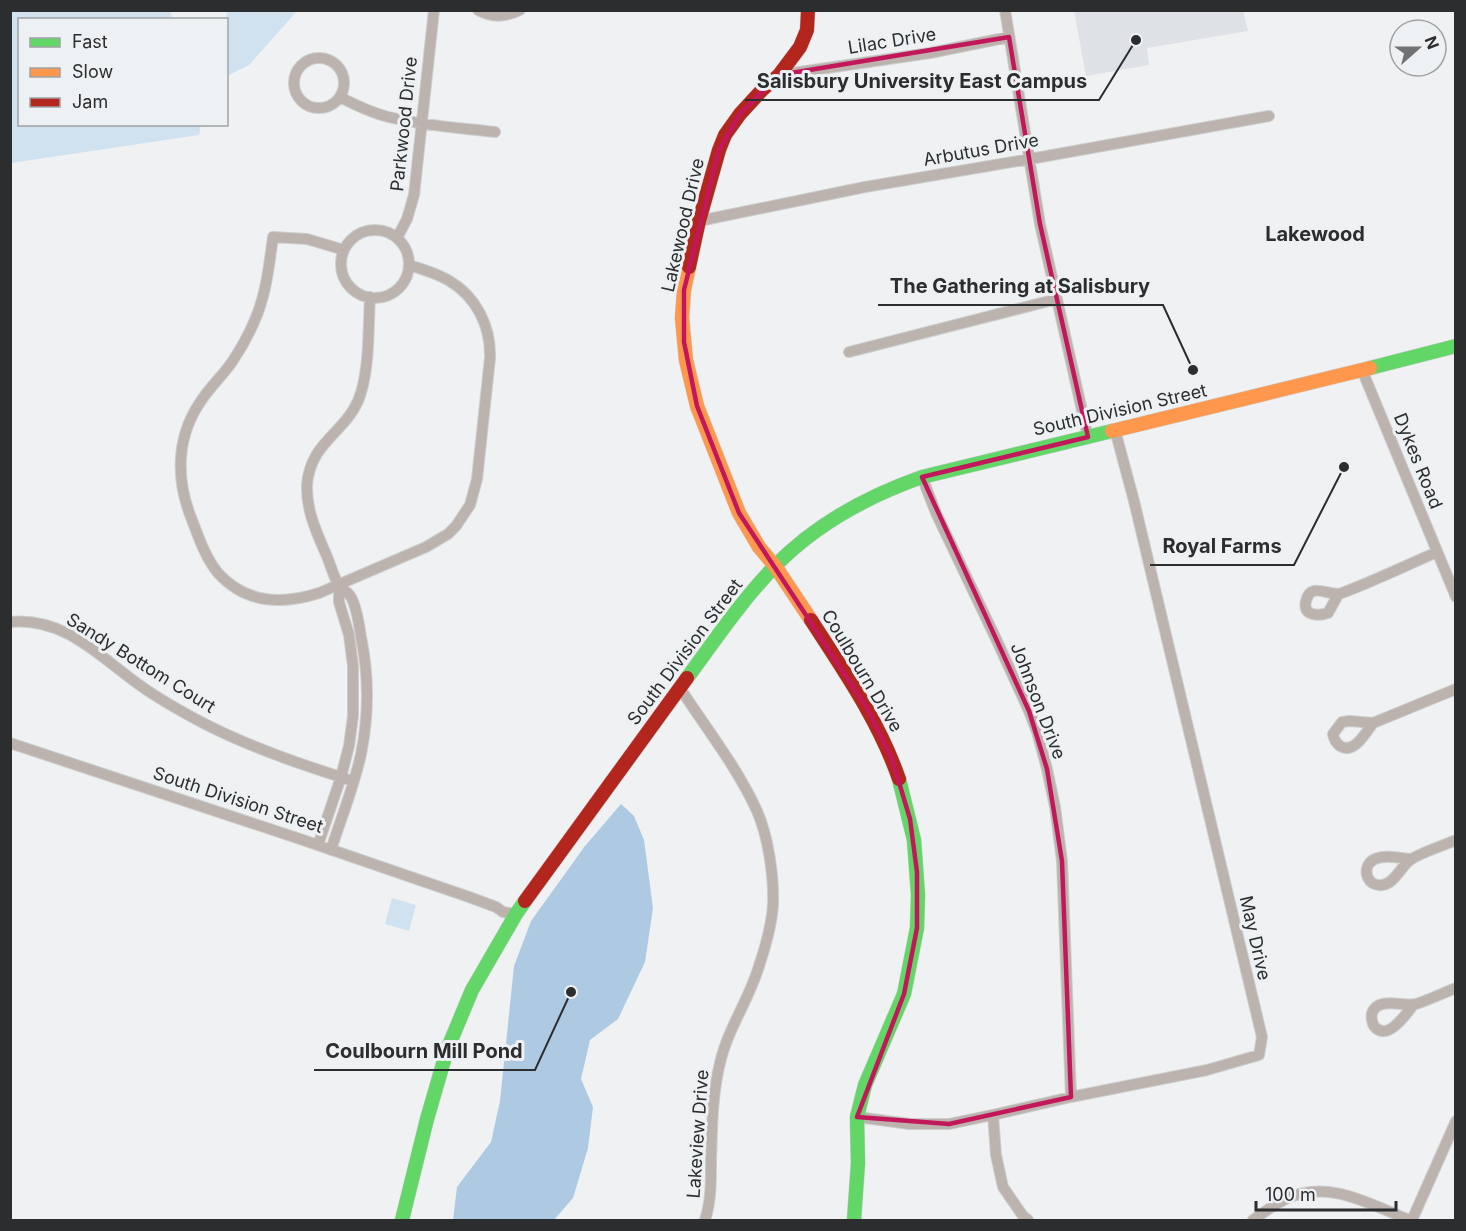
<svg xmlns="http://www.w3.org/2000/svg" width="1466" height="1231" viewBox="0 0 1466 1231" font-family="Inter,sans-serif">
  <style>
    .built { fill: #dee2e7 }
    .green { fill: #d0e2f0 }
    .water { fill: #aecae3 }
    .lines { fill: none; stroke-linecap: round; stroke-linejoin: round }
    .street-casing { stroke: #cdcece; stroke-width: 12 }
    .fast-casing { stroke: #cdcece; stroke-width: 15 }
    .slow-casing { stroke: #cdcece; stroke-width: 15 }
    .jam-casing { stroke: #cdcece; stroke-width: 15 }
    .street { stroke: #bcb2ae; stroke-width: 10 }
    .fast { stroke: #63d668; stroke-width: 14 }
    .slow { stroke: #ff974d; stroke-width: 14 }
    .jam { stroke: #b3261e; stroke-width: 14 }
    .marked { fill: none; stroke: #c2185b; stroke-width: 4.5; stroke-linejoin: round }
    .labels { text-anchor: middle; stroke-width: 6; stroke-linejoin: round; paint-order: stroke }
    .street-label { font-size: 18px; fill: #2b2d2e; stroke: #eef1f3 }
    .neighbourhood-label { font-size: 20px; font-weight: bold; fill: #2b2d2e; stroke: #eef1f3 }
    .leader { fill: none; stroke: #2b2d2e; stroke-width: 2 }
    .callout-dot { fill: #2b2d2e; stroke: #eef1f3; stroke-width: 2 }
    .callout-label { font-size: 20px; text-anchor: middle; font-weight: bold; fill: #2b2d2e; stroke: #eef1f3; stroke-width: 6; stroke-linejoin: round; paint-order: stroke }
  </style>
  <rect width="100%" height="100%" fill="#eff1f2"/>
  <path class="built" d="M1074,11h169l5,20 -101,17 2,17 -63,11z"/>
  <path class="green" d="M11,10l159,1 2,8 -152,1v104l181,1 -2,10 -188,28z
    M228,11v-1l69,1 -48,54 -22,11 -1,-56 -1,-1z
    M392,898l24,7 -7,26 -24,-7z"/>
  <path class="water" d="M621,804l13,12 10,24 9,68 -8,54 -27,57 -28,21 -9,39 12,28 -5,41 -15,50 -19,22h-101l4,-33 34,-45 9,-41 14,-135 17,-45 54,-75z"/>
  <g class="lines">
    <defs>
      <path id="street" d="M478,10c14,8 28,7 42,0
        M1005,10l35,214 48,213
        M294 83a25 25 0 1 1 50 0a25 25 0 1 1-50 0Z
        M779,75l151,-22 79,-16
        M340,97c17,9 34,17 53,21 33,8 68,10 102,14
        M699,221l166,-34 165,-28 239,-43
        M341 264a34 34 0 1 1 68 0a34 34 0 1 1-68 0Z
        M397,238l10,-19 7,-24 20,-185
        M344,250l-37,-11 -34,-2c-4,29 -7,59 -19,85 -6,14 -14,28 -22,40 -9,13 -20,23 -29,36 -27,37 -28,80 -11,122 7,18 13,37 26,53 28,31 64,32 101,20l107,-46 22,-13 8,-8 14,-21 7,-26 13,-121c1,-32 -14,-62 -42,-78 -12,-7 -26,-11 -39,-15
        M849,352l208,-53
        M1362,370l94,227
        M922,477l14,36 61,128 32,70 8,21 10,37 8,38 7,54 9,236
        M1338,595l-10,18c-10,3 -26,3 -22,-12 5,-21 24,-3 36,-8 32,-12 63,-27 95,-41
        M10,622c54,-5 88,33 128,62 21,15 44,28 67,40 47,24 98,41 148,57
        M680,688c26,40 57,79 77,123 11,25 17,65 16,93 -1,20 -8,44 -14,62 -10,34 -31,62 -39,97 -8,32 -8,66 -9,99 0,20 0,40 -6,58
        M1373,723c-7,9 -19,32 -33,23 -5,-4 -6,-7 -7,-12l9,-12 8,-1 23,2 83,-34
        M10,743l293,97 166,57 27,10 7,5 13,2
        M318,845l23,-68 8,-31 4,-30v-50l-4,-31 -10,-33v-18
        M331,850c10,-32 23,-63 30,-96 8,-39 8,-78 0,-117 -2,-13 -4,-29 -10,-40 -3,-5 -9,-8 -13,-13 -4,-7 -7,-17 -10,-25 -10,-24 -22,-47 -21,-74 3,-42 37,-52 51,-84 12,-29 10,-72 12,-104
        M1410,859c-11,-1 -27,-5 -37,1 -12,8 -6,27 9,25 12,-1 18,-17 27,-24 7,-7 36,-16 47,-21
        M1414,1004c-7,9 -27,39 -40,22 -2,-3 -3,-10 -2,-13 6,-17 32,-6 44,-9 13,-4 27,-11 40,-16
        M993,1115l3,40 7,32 20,29 5,4
        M857,1117l53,7h39l48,-10 74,-17 136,-27 52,-15 3,-18 -128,-536 -19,-71
        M1253,1220c10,-7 20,-15 31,-20 43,-22 86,4 125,20
        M1412,1220l44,-99"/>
      <path id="fast" d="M1370,368l86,-22
        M687,678c28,-38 55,-78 88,-112 40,-41 93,-70 147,-89l190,-46
        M402,1220l25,-101 20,-69 25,-60 44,-76 9,-13
        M854,1220l4,-57 -1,-46 8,-32 39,-91 13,-66 1,-33 -4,-55 -15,-61"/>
      <path id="slow" d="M689,267l-5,23 -2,28 4,42 11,46 42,107 20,34 16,19 36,54
        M1112,431l258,-63"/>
      <path id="jam" d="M689,267l10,-46 20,-71 6,-15 15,-21 22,-24 17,-15 21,-28 7,-17 1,-20
        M811,620c33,51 68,101 88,159
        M525,901l162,-223"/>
    </defs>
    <use href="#street" class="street-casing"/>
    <use href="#fast" class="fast-casing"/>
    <use href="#slow" class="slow-casing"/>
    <use href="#jam" class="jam-casing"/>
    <use href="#street" class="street"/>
    <use href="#fast" class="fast"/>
    <use href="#slow" class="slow"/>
    <use href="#jam" class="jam"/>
  </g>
  <path class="marked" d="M1009,37l31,187 48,213 -166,40 107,234 18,58 15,92 9,236 -122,27 -92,-7 47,-123 13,-66v-56l-7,-53 -18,-60 -25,-51 -128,-195 -42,-107 -13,-64v-52l35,-140 21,-36 39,-39z"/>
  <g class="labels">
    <g class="street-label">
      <text transform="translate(892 41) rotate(-9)" y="6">Lilac Drive</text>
      <text transform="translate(404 124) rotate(-84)" y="6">Parkwood Drive</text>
      <text transform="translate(981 150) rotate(-10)" y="6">Arbutus Drive</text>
      <text transform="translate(683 225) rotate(-77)" y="6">Lakewood Drive</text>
      <text transform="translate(1120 410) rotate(-13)" y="6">South Division Street</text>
      <text transform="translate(1418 461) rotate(68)" y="6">Dykes Road</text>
      <text transform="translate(685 652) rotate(-53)" y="6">South Division Street</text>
      <text transform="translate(141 663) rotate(32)" y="6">Sandy Bottom Court</text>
      <text transform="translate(862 671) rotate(59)" y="6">Coulbourn Drive</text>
      <text transform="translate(1038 701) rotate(69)" y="6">Johnson Drive</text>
      <text transform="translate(238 800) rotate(18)" y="6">South Division Street</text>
      <text transform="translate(1255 938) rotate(77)" y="6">May Drive</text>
      <text transform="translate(698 1134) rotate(-86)" y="6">Lakeview Drive</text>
    </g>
    <g class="neighbourhood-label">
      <text x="1315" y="241">Lakewood</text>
    </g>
  </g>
  <path class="leader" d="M1136 40L1099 100H745M1193 370L1163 305H878M1344 467L1294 565H1150M571 992L535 1070H314"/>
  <g class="callout-dot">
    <circle cx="1136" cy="40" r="6"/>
    <circle cx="1193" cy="370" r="6"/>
    <circle cx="1344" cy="467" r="6"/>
    <circle cx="571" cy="992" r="6"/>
  </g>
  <g class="callout-label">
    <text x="922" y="88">Salisbury University East Campus</text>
    <text x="1020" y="293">The Gathering at Salisbury</text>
    <text x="1222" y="553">Royal Farms</text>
    <text x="424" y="1058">Coulbourn Mill Pond</text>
  </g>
  <rect width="1466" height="1231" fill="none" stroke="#2b2d2e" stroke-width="24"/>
  <rect x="18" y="18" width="210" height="108" fill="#eef1f3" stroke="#a0a3a4" stroke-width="1.5"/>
  <rect x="30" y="38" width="30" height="9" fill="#63d668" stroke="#a0a3a4" stroke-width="1.5"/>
  <text x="72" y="48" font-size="18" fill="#2b2d2e">Fast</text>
  <rect x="30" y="68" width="30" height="9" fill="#ff974d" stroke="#a0a3a4" stroke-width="1.5"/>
  <text x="72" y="78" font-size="18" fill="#2b2d2e">Slow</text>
  <rect x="30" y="98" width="30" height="9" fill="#b3261e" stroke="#a0a3a4" stroke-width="1.5"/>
  <text x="72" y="108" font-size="18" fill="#2b2d2e">Jam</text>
  <g transform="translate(1418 48) rotate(69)"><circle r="28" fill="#eef1f3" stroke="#a0a3a4" stroke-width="1.5"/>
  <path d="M0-4.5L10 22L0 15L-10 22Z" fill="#707273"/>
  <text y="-9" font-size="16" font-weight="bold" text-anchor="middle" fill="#2b2d2e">N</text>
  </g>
  <path d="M1256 1201v9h140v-9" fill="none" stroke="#2b2d2e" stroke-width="3"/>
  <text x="1265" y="1201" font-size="18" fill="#2b2d2e" stroke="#eef1f3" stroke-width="4.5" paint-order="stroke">100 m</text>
</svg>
